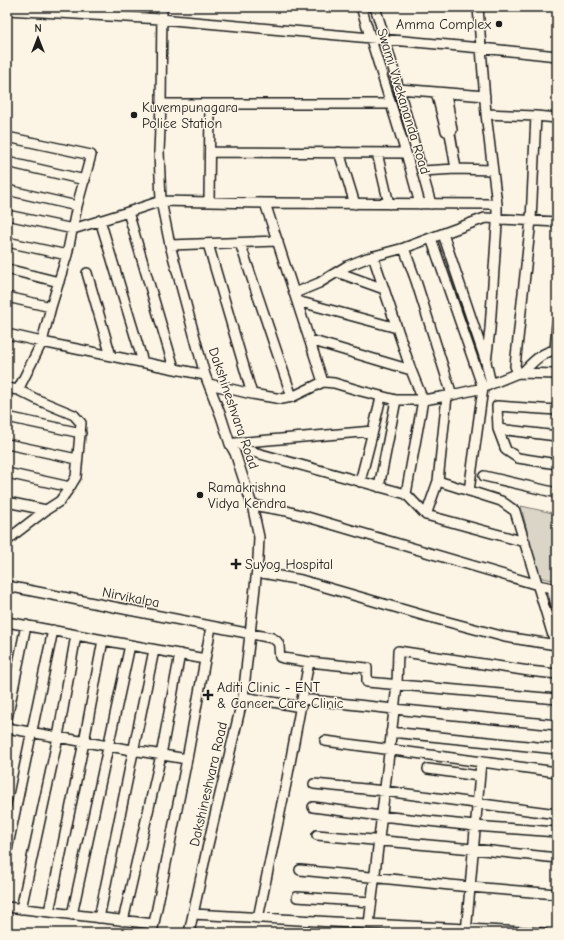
<svg xmlns="http://www.w3.org/2000/svg" width="564" height="940" viewBox="0 0 564 940" font-family="'Comic Neue',sans-serif">
  <style>
    .green { fill: #dbd5c8; stroke: #7c7872 }
    .lines { fill: none; stroke-linecap: round; stroke-linejoin: round }
    .minor-casing { stroke: #1c1c1c; stroke-width: 12 }
    .minor { stroke: #fcf5e5; stroke-width: 9 }
    .poi-dot { fill: #1c1c1c; stroke: #fcf5e5; stroke-width: 1.5 }
    .labels { text-anchor: middle; stroke-width: 3; stroke-linejoin: round; paint-order: stroke }
    .poi-label { font-size: 14px; fill: #1c1c1c; stroke: #fcf5e5; text-anchor: start }
    .street-label { font-size: 14px; fill: #1c1c1c; stroke: #fcf5e5 }
  </style>
  <rect width="100%" height="100%" fill="#fcf5e5"/>
  <filter id="ink" filterUnits="userSpaceOnUse"><feTurbulence type="fractalNoise" baseFrequency=".025" numOctaves="2"/><feDisplacementMap in="SourceGraphic" scale="8" xChannelSelector="R" yChannelSelector="G"/><feConvolveMatrix kernelMatrix="1 2 1 2 8 2 1 2 1" color-interpolation-filters="sRGB"/></filter>
  <g filter="url(#ink)">
    <path class="green" d="M521,506l36,8v67l-19,-4z"/>
    <g class="lines">
      <defs>
        <path id="minor" d="M162,7l-1,97 -2,48 2,49 9,44 35,130 16,41 9,28 5,9 17,52 7,32 -1,22 -8,75 -7,63 -36,152 -18,84
          M361,7l45,146 14,51
          M375,7l10,32 46,165
          M478,7l8,107 11,90v20l-7,105 -4,33
          M7,10l154,9 320,29 76,8
          M399,89l86,7
          M436,92l10,39 4,2
          M446,93l6,37 -2,3 6,36
          M161,104h230
          M486,114l50,2 21,2
          M7,137l84,18 -14,51 -10,49 -16,52 -9,35 -24,48
          M210,152l196,1
          M339,152l16,52
          M377,153l12,51
          M7,162l78,18
          M422,171l34,-2 37,1
          M7,190l70,16
          M209,202l1,-98
          M265,203l58,179
          M128,212l46,156
          M7,215l66,14 55,-17 33,-11 104,2 232,1
          M100,220l43,142
          M443,234l43,128 5,22
          M431,238l52,150 -14,103
          M7,242l60,13
          M240,243l52,154
          M208,244l44,150
          M170,245l108,-4
          M404,248l12,33 36,114
          M373,256l38,114 12,30 -17,94
          M7,269l52,13
          M337,272l47,17
          M87,273l24,83
          M295,293l24,-10 28,-17 20,-8 37,-10 81,-30 72,4
          M7,297l44,10
          M297,301l100,27
          M7,334l35,8 163,33
          M310,340l101,30
          M555,350l2,-26
          M518,373l-3,-7 16,-146 5,-104
          M522,373c10,-10 20,-22 35,-23
          M209,384l43,10 30,5 10,-2 31,-15 11,1 27,8 35,9h27l24,-4 36,-8 8,-4 27,-11 39,1
          M7,388l11,2 20,10 36,15 7,8 -5,54 -6,10 -10,14 -14,9 -30,23 -9,8
          M557,410l-60,-4 1,23 8,21 12,8 39,6
          M7,417l74,16
          M498,429l59,7
          M235,443l138,-12
          M239,443l7,7 160,44 20,21 99,27
          M7,444l70,15
          M7,473l63,14
          M484,476l73,17
          M438,481l63,20 14,10 42,138
          M360,482l13,-51 8,-34
          M379,487l17,-87
          M7,502l39,8
          M252,505l35,6 251,74 19,4
          M426,515l12,-34 9,-85
          M257,572l44,8 121,35 83,22 52,8
          M7,586l265,52c10,5 6,9 8,19l3,1 26,4 58,6v14l190,17
          M552,588l5,22
          M7,622l198,37
          M243,697l58,10
          M302,699l92,10 163,16
          M7,719l19,-94
          M7,728l101,18 79,13
          M391,732l166,17
          M325,741l232,31
          M428,769l51,7
          M314,784l71,7 172,23
          M313,807l68,9 94,10 82,6
          M317,835l156,14 84,9
          M7,850l46,-220
          M300,870l170,17 87,7
          M297,897l74,5
          M7,907l147,17
          M21,909l37,-172 18,-102
          M49,912l35,-170 19,-102
          M193,914l176,10 174,9
          M72,915l58,-270
          M99,918l55,-268
          M258,918l29,-139 22,-117
          M123,921l38,-166 19,-101
          M369,924l28,-239 1,-34 131,20 28,3
          M152,933l35,-174 24,-132
          M466,933l15,-171"/>
      </defs>
      <use href="#minor" class="minor-casing"/>
      <use href="#minor" class="minor"/>
    </g>
  </g>
  <g class="poi-dot">
    <circle cx="499" cy="24" r="4"/>
    <circle cx="134" cy="115" r="4"/>
    <circle cx="200" cy="495" r="4"/>
    <path d="M234 558h4v4h4v4h-4v4h-4v-4h-4v-4h4z"/>
    <path d="M206 689h4v4h4v4h-4v4h-4v-4h-4v-4h4z"/>
  </g>
  <g class="labels">
    <g class="poi-label">
      <text x="491" y="29" text-anchor="end">Amma Complex</text>
      <text x="142" y="112">Kuvempunagara<tspan x="142" dy="16">Police Station</tspan></text>
      <text x="208" y="492">Ramakrishna<tspan x="208" dy="16">Vidya Kendra</tspan></text>
      <text x="245" y="569">Suyog Hospital</text>
      <text x="217" y="692">Aditi Clinic - ENT<tspan x="217" dy="16">&amp; Cancer Care Clinic</tspan></text>
    </g>
    <g class="street-label">
      <text transform="translate(404 101) rotate(73)" y="5">Swami Vivekananda Road</text>
      <text transform="translate(234 408) rotate(71)" y="5">Dakshineshvara Road</text>
      <text transform="translate(131 597) rotate(11)" y="5">Nirvikalpa</text>
      <text transform="translate(208 784) rotate(-77)" y="5">Dakshineshvara Road</text>
    </g>
  </g>
  <rect width="564" height="940" fill="none" stroke="#fcf5e5" stroke-width="24"/>
  <rect x="12" y="12" width="540" height="916" fill="none" stroke="#1c1c1c" stroke-width="1.5" filter="url(#ink)"/>
  <g transform="translate(38 38)" stroke="#fcf5e5" stroke-width="3" paint-order="stroke">
  <path d="M0-3L7 15L0 10L-7 15Z" fill="#1c1c1c"/>
  <text y="-6" font-size="11" font-weight="bold" text-anchor="middle" fill="#1c1c1c">N</text>
  </g>
</svg>
